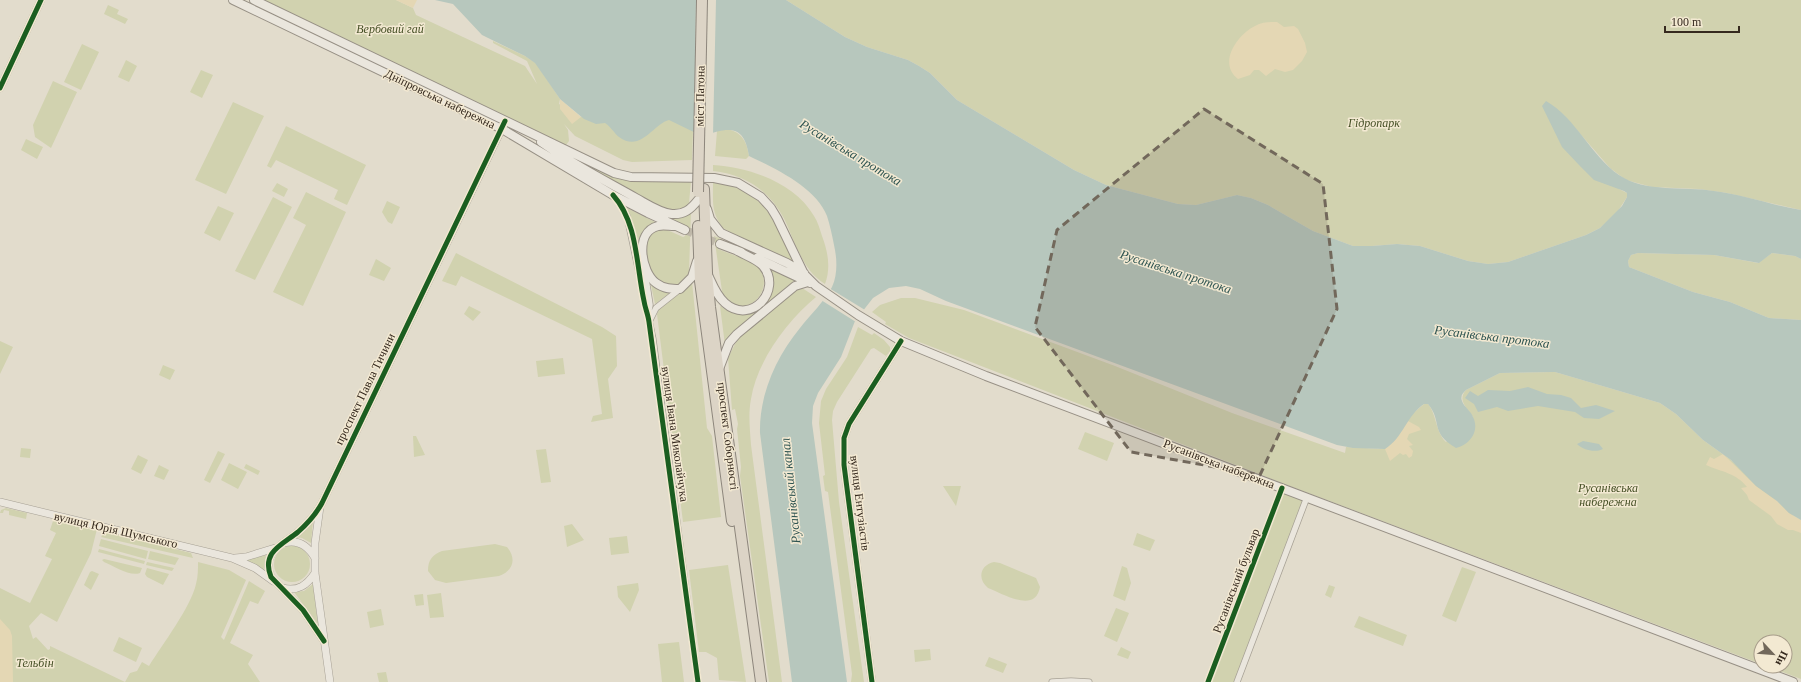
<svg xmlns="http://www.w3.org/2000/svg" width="1801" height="682" viewBox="0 0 1801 682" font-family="Georgia,serif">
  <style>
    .green { fill: #d1d2af }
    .sand { fill: #e4d7b4 }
    .water { fill: #b7c7bd }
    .pier { fill: #e2dccc }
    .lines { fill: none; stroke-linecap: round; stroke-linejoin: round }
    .secondary-tunnel { stroke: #bfb8a9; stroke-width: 8; stroke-dasharray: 8 4; stroke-linecap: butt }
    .minor-casing { stroke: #a7a195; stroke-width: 7 }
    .tertiary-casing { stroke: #a7a195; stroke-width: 8 }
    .secondary-casing { stroke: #979085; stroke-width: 10 }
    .trunk-casing { stroke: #8d867c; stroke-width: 12 }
    .minor { stroke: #eae6dd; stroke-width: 5.5 }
    .tertiary { stroke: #eae6dd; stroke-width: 7 }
    .secondary { stroke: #eae6dd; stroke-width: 8 }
    .trunk { stroke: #dcd4c6; stroke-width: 10 }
    .trunk-bridge-casing { stroke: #8d867c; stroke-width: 12; stroke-linecap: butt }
    .trunk-bridge { stroke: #dcd4c6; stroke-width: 10 }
    .cycleway-casing { stroke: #f3e9d2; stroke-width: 8 }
    .cycleway { stroke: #1b5e20; stroke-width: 5 }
    .marked { fill: #72685b; fill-opacity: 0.2; stroke: #72685b; stroke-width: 3; stroke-dasharray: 8 5; stroke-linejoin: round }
    .labels { text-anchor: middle; stroke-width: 3; stroke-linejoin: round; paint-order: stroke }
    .park-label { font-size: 12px; font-style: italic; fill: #465026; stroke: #f3e9d2 }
    .street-label { font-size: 12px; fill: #35291e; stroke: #f3e9d2 }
    .water-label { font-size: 13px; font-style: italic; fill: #2e5451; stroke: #f3e9d2 }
  </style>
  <rect width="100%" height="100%" fill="#e2dccc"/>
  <path class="green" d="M264,0h132l17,8 3,7 109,51 12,18 -10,-23 -34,-18v-2l32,15 11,7 24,36 -1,5 22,13 62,-11 50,24 -1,30 -60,2 -9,-2 -48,-24 -11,-12 4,6 1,11 -3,4z
    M786,0h1015v210l-74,-17 -28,-4 -47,-2 -26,-7 -16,-12 -48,-55 57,76 8,4v4l-11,17 -16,14 -14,7 -78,27 -20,2 -20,-3 -48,-15 -23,-2 -25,2h-19l-40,-15 -45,-26 -17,-7 -14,-3 -41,10 -18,-1 -72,-19 -32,-15 -117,-70 -27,-27 -11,-7 -11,-6 -41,-13 -22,-10z
    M108,5l11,5 -2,4 11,5 -3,5 -21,-10z
    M82,44l17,8 -18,38 -17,-8z
    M126,60l11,6 -8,16 -11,-5z
    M201,70l12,5 -11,23 -12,-6z
    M53,81l24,11 -26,56 -16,-11 -2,-12z
    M233,102l31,14 -38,78 -31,-14z
    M286,126l80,39 -19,40 -13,-6 4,-9 -62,-30 -5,8 -4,-2z
    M727,129c15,3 20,13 22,27l-3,3 -31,-3 2,-25z
    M26,139l17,8 -6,12 -16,-9z
    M569,155l56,25 66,1 -2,22c-8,10 -22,6 -33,2z
    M713,165c36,2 82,18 101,51 4,6 6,14 8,20 6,16 9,32 3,48 -15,-9 -22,-23 -29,-38 -5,-10 -8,-21 -14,-31 -15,-26 -39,-41 -69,-44z
    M277,183l11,6 -4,8 -12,-6z
    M713,183c52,5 61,37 80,79l-69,-33c-13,-16 -11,-26 -11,-46z
    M306,192l40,20 -43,94 -30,-14 33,-67 -13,-7z
    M273,197l19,10 -37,73 -20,-9z
    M387,201l13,6 -8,17 -4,-2 -6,-10z
    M218,206l16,7 -14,28 -16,-8z
    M627,208l28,14c-10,6 -14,11 -18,22z
    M691,212l-2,60c-4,15 -22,17 -33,7 -6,-6 -7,-16 -9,-24 -1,-5 -3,-10 0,-15 1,-4 6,-7 8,-10l10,-1 18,8 2,-1 3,-7 -24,-12z
    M714,236l8,3 -2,2 -2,8c11,5 38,12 43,22 9,15 -4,37 -21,35 -6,0 -12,-5 -17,-8z
    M456,253l146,74 14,9 1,30 -9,13 5,39 -22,4 2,-6 9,-2 -10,-75 -131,-63 -5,10 -14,-5z
    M1638,253l76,2 44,8 14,-10 23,3 6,3v61l-32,-2 -39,-16 -37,-10 -64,-25 -1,-6 3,-6z
    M376,259l15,9 -7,13 -15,-6z
    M769,266l26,14 -29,24c7,-13 8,-24 3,-38z
    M692,282l15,146 5,8 9,81 -38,5 -26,-208 2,-5z
    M651,285l19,8 -15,11z
    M802,288l14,9c-29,24 -59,64 -65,102 -3,15 -1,31 0,46l31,237h-13l-29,-206 1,-9 -4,-38 1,-5 -3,-15 -3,1 -4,-52 7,-14 6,-8 56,-46z
    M901,298h14l49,12 151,56 117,47 113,40 1,-6 36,2 17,-15 13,-20 12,-10h4c9,11 7,27 18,38l27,-25c-6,-9 -16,-17 -7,-27l34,-17 55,-1 105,31 16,11 27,26 28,20 64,57 6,3v159l-34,-13h18v-24h-24v22l-479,-181 -373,-145 -24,-14 1,-2 -14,-10 8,-7z
    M469,306l12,6 -8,9 -9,-7z
    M720,306c13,9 24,9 39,5l-23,19 -11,15z
    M858,327l14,8 2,-2 10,7 6,7v4l-4,5 -12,-8 -3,1 -34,53 -4,9 -1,9 7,82 25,180h-13l1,-8 -24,-182 -3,-1 -2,-15 2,-1 -6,-52 2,-22 5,-12 21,-32z
    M0,341l13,6 -13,27z
    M563,358l2,16 -27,3 -2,-16z
    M163,365l12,5 -5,10 -11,-5z
    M1085,432l29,11 -7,18 -29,-12z
    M413,436h3l9,19 -11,2z
    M21,448l10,1 -1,9 -10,-1z
    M546,449l5,33 -10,1 -5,-33z
    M218,451l7,3 -15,29 -6,-3z
    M138,455l10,5 -7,14 -10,-5z
    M229,463l18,9 -9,17 -17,-9z
    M246,464l14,7 -2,4 -14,-7z
    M159,465l10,5 -5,10 -10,-4z
    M943,486h18l-5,20z
    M1282,488l25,9 -70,185h-29z
    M6,508l21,5 -1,6 -17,-4v-4l-5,-1 -1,3h-3l1,-3z
    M54,518l43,11 -6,24 -34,69 -16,-9 -12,13 4,13 3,-2 12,13 2,-1v-3l75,36 5,-9 7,-2 5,-9 7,4c13,-21 42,-59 47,-82 2,-7 2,-15 2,-22l31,8 17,10 -25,57 3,3 25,-59 16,10 -7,13 -8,-3 -20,42 23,12 -5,9 12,18h-260v-94l30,15 22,-44 -7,-3 11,-23 -6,-3z
    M313,521l-2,22 -9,-5 -6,-1z
    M572,524l12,16 -17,7 -3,-21z
    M105,532l86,21 2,5 -92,-21z
    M1137,533l18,7 -5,11 -17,-6z
    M627,536l2,17 -18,2 -2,-17z
    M101,539l47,12 -2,8 -47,-13z
    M495,544l12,3c10,12 6,24 -8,29l-53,7 -11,-3 -7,-9c0,-11 4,-16 14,-20z
    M274 564a18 18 0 1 1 36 0a18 18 0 1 1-36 0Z
    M99,549l46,12 -1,3 -46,-12z
    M150,551l29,7 -4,7 -27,-6z
    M266,555l-2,15 -20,-11z
    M104,559l38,9 -2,5c-10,4 -26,-7 -36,-11l-2,-2z
    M147,562l27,6 -2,3 -26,-6z
    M994,562l6,1 36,15 4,9c-5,27 -36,7 -52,1 -11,-9 -8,-23 6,-26z
    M728,565l18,117 -27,-2 -2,-22 -11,-6h-7l-10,-82z
    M1122,566l5,2 4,15 -6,18 -12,-5z
    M1462,567l14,5 -20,50 -14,-6z
    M147,568l22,6 -6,11 -16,-8 -2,-3z
    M92,571l7,3 -8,16 -7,-5 6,-13z
    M638,583l1,7 -9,22 -12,-15 -1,-11z
    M313,584l5,40 -24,-32 10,-1z
    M1329,585l6,2 -4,11 -6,-3z
    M441,593l3,24 -14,1 -3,-23z
    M423,594l1,11 -8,1 -2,-11z
    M1116,608l13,5 -12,29 -13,-6z
    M381,609l3,16 -14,3 -3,-16z
    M1359,616l48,19 -4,11 -49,-19z
    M119,637l23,11 -6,14 -23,-11z
    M679,642l5,40h-22l-4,-38z
    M1121,647l10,5 -3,7 -11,-4z
    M930,649l1,11 -16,2 -1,-12z
    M989,657l18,7 -4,9 -18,-7z
    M386,672l2,10h-9l-2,-9z"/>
  <path class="sand" d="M396,0h21l-4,8z
    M1277,22l7,5 10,-1 4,3 7,14 2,9 -5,9 -9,9 -8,2 -10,-3 -9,7 -7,-6h-5l-4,5 -12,4c-21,-16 0,-45 17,-53 7,-4 14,-4 22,-4z
    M560,99l21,18 -9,7 -12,-15z
    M1408,421l11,6 2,3 -12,4 -2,5 6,6 -4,1 4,5 -1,5 -3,2 -3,-4 -3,1 -3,-2 -10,8 -5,-12 14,-15z
    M1723,454l33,32 21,15 12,12 12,7v13l-8,-3h-5l-11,-6 -6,-8 -22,-16 -2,-5 -6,-7 6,-1c-11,-14 -25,-15 -41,-22l4,-8 4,2z
    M0,619l10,11 2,6 1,46h-13z"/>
  <path class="water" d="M435,0h351l59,37 22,10 41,13 11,6 11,7 27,27 117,70 32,15 72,19 18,1 41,-10 14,3 17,7 45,26 40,15h19l25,-2 23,2 48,15 20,3 20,-2 78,-27 14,-7 22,-22 5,-9v-4l-3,-2 -30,-11 -15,-15 -17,-18 -20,-41 4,-5c30,17 45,55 73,74 26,18 66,11 95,16 30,4 58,14 87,19v49l-6,-3 -23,-3 -13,10 -45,-8 -76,-2 -7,2 -3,6 1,6 64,25 37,10 39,16 32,2v200l-12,-7 -12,-12 -21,-15 -25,-26 -28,-20 -27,-26 -16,-11 -105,-31 -55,1 -34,17c-3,3 -6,6 -4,11 2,6 9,10 11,16 7,14 -3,28 -17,31 -27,-16 -13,-26 -28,-44h-4c-17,11 -21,34 -39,45l-32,-1 -16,-3 -391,-144 -26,-12 -14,-3 -17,2 -16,10 -18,23 -14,36 -23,36 -5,13 -1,17 35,259h-55l-32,-249c-1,-38 16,-76 40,-105 11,-14 24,-26 32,-41 6,-13 5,-29 2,-42 -2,-10 -4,-20 -7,-29 -11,-29 -53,-48 -78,-60 -5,-33 -21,-28 -47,-20l-33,-16c-16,4 -28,33 -50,17 -5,-4 -8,-10 -14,-14l-9,1 -12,-5 -24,-20 -25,-36 -10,-7 -43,-21 -29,-31z
    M1528,387l19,7 14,1 10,3 10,10 15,-3 19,6 -16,8 -15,-1 -9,-6 -37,-6 -30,5 -11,-4 -19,5 -4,-8 -9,-6 5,-7 8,5 10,-6 22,1z
    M1583,441l16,3 4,5c-8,4 -20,1 -26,-5z"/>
  <path class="pier" d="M696,0h20l-3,135 -11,3 -8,-4z
    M829,288l36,22 -9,12 -35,-22z"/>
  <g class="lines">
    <path class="secondary-tunnel" d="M685,230l35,14"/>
    <defs>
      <path id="minor" d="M617,199l10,17 26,123 45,343
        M645,272l5,33 -2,10
        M649,322l7,-14 24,-19
        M1052,682l19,-1 18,1
        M1208,682l74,-194
        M1237,682l70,-185"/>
      <path id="tertiary" d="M0,88l41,-88
        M0,502l232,56 23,10 18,13
        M320,507l-5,36v30l15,109
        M284,543c14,-4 24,3 31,15
        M235,558l11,-1 29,-9
        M282,588c16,4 25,-3 33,-15
        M324,641l-21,-31 -32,-33c-10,-25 11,-32 27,-45 9,-8 18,-18 24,-29l182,-379
        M872,682l-28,-217v-27l5,-14 52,-83"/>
      <path id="secondary" d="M233,0l269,129 111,66 35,18 37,17
        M254,0l360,173 17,4 83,1 24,5 23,14 10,11 6,10 27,56 12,12 42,29 43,26 85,35 807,306
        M541,142c30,21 63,38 95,56 11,6 24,15 36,16 12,1 19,-5 26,-14
        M707,209l3,10 11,14 66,30 17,10
        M674,226c-5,0 -11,-1 -16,0 -24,6 -17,46 -2,57 8,6 16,6 24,6l12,-12 5,-16
        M720,244l21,8
        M757,258l53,25
        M709,277c4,9 8,19 16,26 26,23 58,-13 38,-37 -6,-7 -19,-11 -27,-16
        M719,369l10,-26 8,-9 58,-48 13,-4"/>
      <path id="trunk" d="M704,189l3,84 3,34 51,375
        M698,226l2,55 32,240"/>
    </defs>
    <use href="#minor" class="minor-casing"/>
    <use href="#tertiary" class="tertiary-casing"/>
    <use href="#secondary" class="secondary-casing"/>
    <use href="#trunk" class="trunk-casing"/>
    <use href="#minor" class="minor"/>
    <use href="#tertiary" class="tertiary"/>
    <use href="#secondary" class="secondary"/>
    <use href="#trunk" class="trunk"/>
    <defs>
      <path id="trunk-bridge" d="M698,192l4,-192"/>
    </defs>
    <use href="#trunk-bridge" class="trunk-bridge-casing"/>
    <use href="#trunk-bridge" class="trunk-bridge"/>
    <defs>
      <path id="cycleway" d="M0,88l41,-88
        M613,195c25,28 23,70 31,106 1,7 4,13 5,21l49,360
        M324,641l-21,-31 -32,-33c-10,-25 11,-32 27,-45 9,-8 18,-18 24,-29l183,-382
        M872,682l-28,-217v-27l5,-14 52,-83
        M1208,682l74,-194"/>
    </defs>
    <use href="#cycleway" class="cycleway-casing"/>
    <use href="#cycleway" class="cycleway"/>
  </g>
  <path class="marked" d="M1204,109l119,75 14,125 -77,166 -129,-23 -96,-125 22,-97z"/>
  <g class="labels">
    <g class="park-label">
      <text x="390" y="33">Вербовий гай</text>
      <text x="1374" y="127">Гідропарк</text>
      <text x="1608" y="492">Русанівська<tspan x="1608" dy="14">набережна</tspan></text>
      <text x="35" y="667">Тельбін</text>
    </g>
    <g class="street-label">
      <text transform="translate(700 96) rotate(-89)" y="4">міст Патона</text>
      <text transform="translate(440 99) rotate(26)" y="4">Дніпровська набережна</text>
      <text transform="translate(365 389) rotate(-64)" y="4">проспект Павла Тичини</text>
      <text transform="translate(675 434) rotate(82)" y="4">вулиця Івана Миколайчука</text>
      <text transform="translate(728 436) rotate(83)" y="4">проспект Соборності</text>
      <text transform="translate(1219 464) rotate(21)" y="4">Русанівська набережна</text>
      <text transform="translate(860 503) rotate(83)" y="4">вулиця Ентузіастів</text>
      <text transform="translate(116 530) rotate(13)" y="4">вулиця Юрія Шумського</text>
      <text transform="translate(1236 581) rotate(-69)" y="4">Русанівський бульвар</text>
    </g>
    <g class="water-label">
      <text transform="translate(851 152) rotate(31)" y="5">Русанівська протока</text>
      <text transform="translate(1176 271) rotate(18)" y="5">Русанівська протока</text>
      <text transform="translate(1492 336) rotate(7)" y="5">Русанівська протока</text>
      <text transform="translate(790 491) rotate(-96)" y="5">Русанівський канал</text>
    </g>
  </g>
  <g transform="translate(1773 654) rotate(116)"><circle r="19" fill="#f3e9d2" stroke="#a79c8a"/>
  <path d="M0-3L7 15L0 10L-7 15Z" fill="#72685b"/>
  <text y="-6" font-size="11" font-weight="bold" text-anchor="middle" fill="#35291e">Пн</text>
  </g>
  <path d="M1665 26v6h74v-6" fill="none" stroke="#35291e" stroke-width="2"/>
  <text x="1671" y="26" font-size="12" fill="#35291e" stroke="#f3e9d2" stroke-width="3" paint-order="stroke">100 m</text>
</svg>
